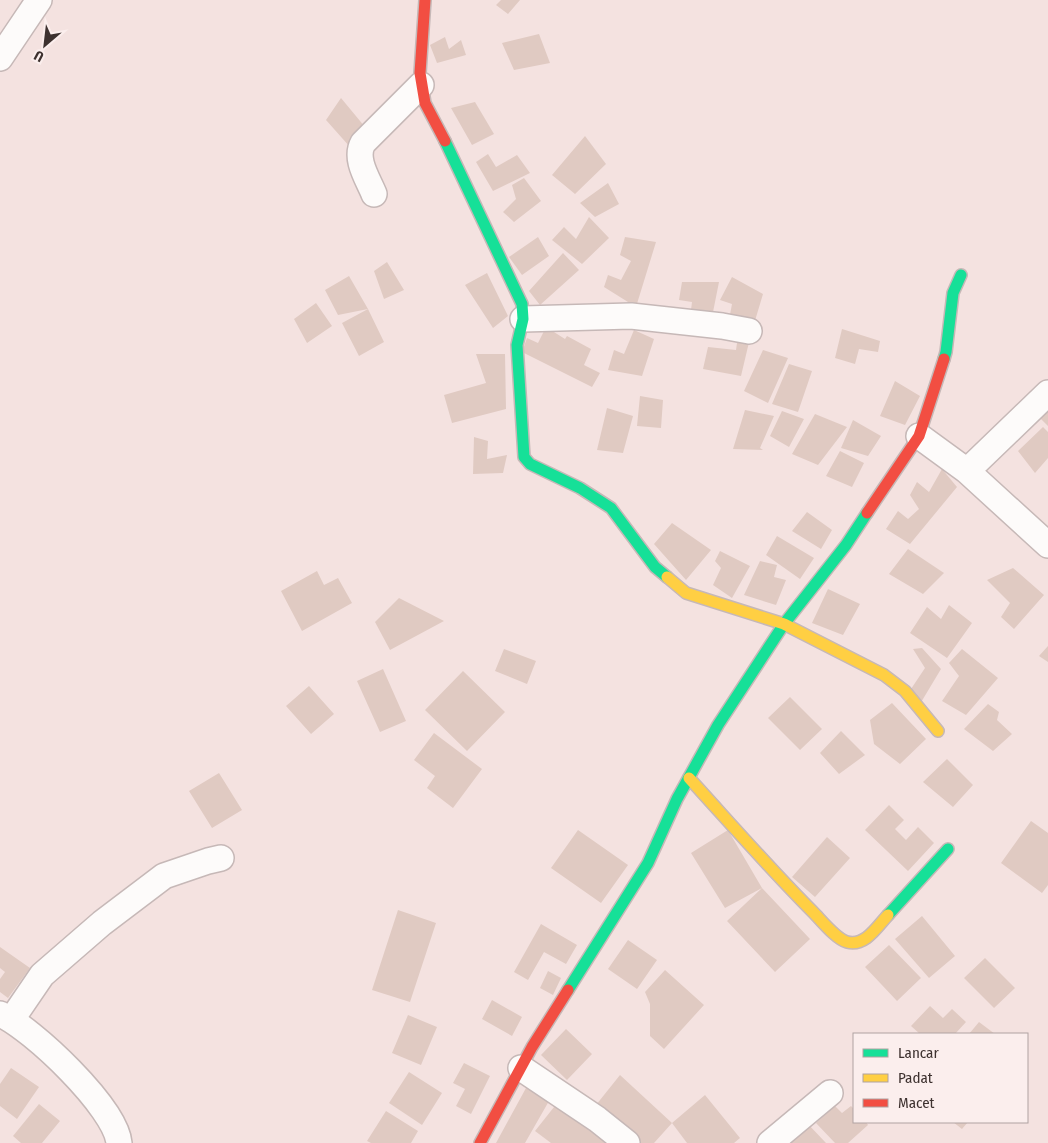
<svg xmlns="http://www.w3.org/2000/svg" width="1048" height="1143" viewBox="0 0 1048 1143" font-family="'Fira Sans Condensed',sans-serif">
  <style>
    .building { fill: #e0cac2 }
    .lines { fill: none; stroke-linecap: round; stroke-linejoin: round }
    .street-casing { stroke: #c6b8b7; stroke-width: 28 }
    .fast-casing { stroke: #c6b8b7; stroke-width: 14 }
    .slow-casing { stroke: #c6b8b7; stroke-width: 14 }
    .jam-casing { stroke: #c6b8b7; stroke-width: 14 }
    .street { stroke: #fdfbfa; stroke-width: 25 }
    .fast { stroke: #16e098; stroke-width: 11 }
    .slow { stroke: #ffcf43; stroke-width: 11 }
    .jam { stroke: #f24e42; stroke-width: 11 }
  </style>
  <rect width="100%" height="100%" fill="#f4e2e0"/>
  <path class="building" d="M501,0h19l-12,14 -12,-9z
    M539,34l11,29 -36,7 -12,-27z
    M445,37l4,12 12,-9 5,15 -29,8 -7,-18z
    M341,98l24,29 -15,20 -24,-27z
    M475,102l19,32 -22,11 -21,-37z
    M585,136l21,28 -31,30 -23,-19z
    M488,154l8,13 21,-12 13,18 -37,18 -17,-29z
    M524,178l17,23 -27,21 -11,-10 13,-13 -4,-14z
    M608,183l11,21 -24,13 -15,-14z
    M589,217l20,21 -27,26 -30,-24 12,-13 12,12z
    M538,237l11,19 -27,19 -13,-18z
    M625,237l31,5 -20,65 -32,-20 4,-12 13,5 10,-19 -11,-6z
    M563,253l16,17 -39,35 -11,-14z
    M387,262l17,28 -20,9 -10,-28z
    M487,273l21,43 -15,12 -28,-43z
    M349,276l19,33 -30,6 -13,-25z
    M732,277l31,17 -9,30 -25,-4 3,-16 -12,-4z
    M682,282h37l-7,35 -22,1 2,-16 -13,-2z
    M316,303l16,23 -25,17 -13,-24z
    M368,309l16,33 -25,14 -17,-33z
    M546,327l19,12 2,-3 24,13 -7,16 16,8 -8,14 -70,-35 5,-14 11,5z
    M842,329l38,12 -2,11 -19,-3 -4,15 -20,-6z
    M634,330l20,9 -12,37 -34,-6 6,-20 10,4z
    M738,336l12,2 -9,38 -38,-7 5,-22 28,3z
    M763,350l25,8 -20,45 -24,-12z
    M476,354h29l1,55 -54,14 -8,-28 42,-12z
    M789,364l23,7 -14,41 -26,-8z
    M895,381l25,15 -15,29 -25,-9z
    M640,396l23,4 -2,28 -24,-2z
    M1048,406v20l-11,-11z
    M607,408l26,8 -10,37 -26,-3z
    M745,410l29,6 -14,32 3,2 -30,-1z
    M782,411l22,8 -15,28 -19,-11z
    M815,414l32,13 -29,38 -26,-11z
    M853,420l28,16 -13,20 -27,-8z
    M1043,427l5,5v26l-13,15 -17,-22z
    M474,437l14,4 -1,18 20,-4 -4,18 -30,1z
    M840,451l24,12 -12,24 -26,-11z
    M942,469l15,18 -47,57 -24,-15 12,-18 10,8 11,-10 -9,-14 7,-13 12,10z
    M807,512l25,18 -11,19 -29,-18z
    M672,523l39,27 -25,30 -32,-36z
    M777,536l37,22 -14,21 -34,-24z
    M908,549l36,24 -21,21 -34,-20z
    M720,551l30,15 -18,32 -19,-13 8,-17 -6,-7z
    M760,561l17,4 -3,12 12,3 -10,25 -32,-10z
    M1013,568l31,27 -30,34 -13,-12 9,-14 -23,-23z
    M317,571l7,14 14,-7 14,25 -50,28 -21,-40z
    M828,589l32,15 -17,31 -31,-12z
    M399,598l45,23 -54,29 -15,-28z
    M949,605l23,18 -25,35 -37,-25 17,-26 14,12z
    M1048,646v16l-9,-6z
    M922,648l19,21 -21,35 -9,-15 14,-21 -12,-19z
    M504,649l32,12 -9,23 -32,-13z
    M962,649l36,29 -32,37 -24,-14 17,-25 -10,-13z
    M383,669l23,52 -26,11 -23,-51z
    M463,671l42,41 -38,39 -42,-41z
    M309,686l25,28 -23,20 -25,-28z
    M790,697l32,32 -22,21 -32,-32z
    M892,703l34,36 -26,25 -26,-20 -4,-24z
    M988,704l11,8 -2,8 15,14 -19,17 -29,-22z
    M841,731l24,24 -26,19 -19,-21z
    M434,733l48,36 -29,39 -26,-20 8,-12 -21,-16z
    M947,759l26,26 -20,22 -30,-25z
    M219,773l23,37 -30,18 -23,-37z
    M889,805l15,15 -9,9 11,11 12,-13 16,16 -26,28 -43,-41z
    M1031,821l17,12v52l-6,8 -41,-30z
    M578,830l50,35 -27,38 -50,-35z
    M728,830l34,58 48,51 -35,33 -48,-51 35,-33 -37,20 -34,-55z
    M827,837l23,21 -35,39 -23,-20z
    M398,910l38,13 -26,79 -38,-12z
    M922,916l33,40 -26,22 -34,-39z
    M541,924l36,21 -11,19 -22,-12 -16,28 -14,-8z
    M628,940l29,20 -20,29 -29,-20z
    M889,945l32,33 -24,23 -32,-34z
    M0,947l30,21 -22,30 -8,-6v-13l5,-7 -5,-4z
    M985,958l30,30 -21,20 -30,-30z
    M665,970l39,35 -40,44 -14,-13v-32l-5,-12z
    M548,971l13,7 -8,17 -13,-7z
    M492,1000l30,17 -10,19 -30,-17z
    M930,1006l13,12 9,-9 14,13 -11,12h-35l-9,-8z
    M408,1015l29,12 -16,38 -29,-12z
    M979,1022l16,12h-26z
    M566,1029l26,25 -25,26 -26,-25z
    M464,1063l26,13 -19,38 -15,-8 9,-17 -12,-6z
    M11,1068l28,19 -22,32 -17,-13v-22z
    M409,1072l33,21 -20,32 -33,-22z
    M620,1075l52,48 -18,20h-13l-45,-38z
    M526,1088l23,13 -24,42h-29z
    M705,1095l35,43 -6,5h-47l-15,-20z
    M558,1102l52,41h-59l-16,-12z
    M39,1104l21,17 -18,22h-21l-8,-7z
    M835,1106l7,7 9,-7 3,3v13h12l2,3 -20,18h-13l-19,-20z
    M386,1111l32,20 -7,12h-40l-4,-2z
    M953,1122h15l-6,7z
    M807,1123l19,20h-40z"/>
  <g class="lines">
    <defs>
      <path id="street" d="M0,58l39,-58
        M374,194c-6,-15 -20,-35 -11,-51l58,-58
        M523,319l108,-3 91,10 27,5
        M919,436l48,35 81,74
        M967,471l81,-78
        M0,1014c32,14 116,94 119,129
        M12,1019l30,-44 60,-52 62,-47 44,-15 13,-3
        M521,1068l76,51 30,24
        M770,1143l60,-50"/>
      <path id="fast" d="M445,141l77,163 1,15 -6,26 7,112 6,7 50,24 31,20 44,59 12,10
        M944,359l2,-7 7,-59 8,-18
        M888,915l60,-66
        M568,990l80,-127 29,-64 41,-74 66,-101 62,-79 21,-32"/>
      <path id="slow" d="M667,577l19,16 98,31 100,51 21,16 33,40
        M689,778c41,45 81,91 124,134 8,8 23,27 34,30 18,5 30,-15 41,-27"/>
      <path id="jam" d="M425,0l-5,73 5,30 20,38
        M867,513l52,-77 25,-77
        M480,1143l52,-96 36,-57"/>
    </defs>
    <use href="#street" class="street-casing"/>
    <use href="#fast" class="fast-casing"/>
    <use href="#slow" class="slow-casing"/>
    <use href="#jam" class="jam-casing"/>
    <use href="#street" class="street"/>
    <use href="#fast" class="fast"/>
    <use href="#slow" class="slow"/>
    <use href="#jam" class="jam"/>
  </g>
  <rect x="853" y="1033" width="175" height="90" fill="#fbeeed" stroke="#afa2a1"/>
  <rect x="863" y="1049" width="25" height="8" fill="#16e098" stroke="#afa2a1"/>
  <text x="898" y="1058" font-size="15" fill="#3d312f">Lancar</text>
  <rect x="863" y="1074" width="25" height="8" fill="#ffcf43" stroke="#afa2a1"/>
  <text x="898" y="1083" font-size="15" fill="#3d312f">Padat</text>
  <rect x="863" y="1099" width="25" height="8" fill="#f24e42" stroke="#afa2a1"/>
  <text x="898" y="1108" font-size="15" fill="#3d312f">Macet</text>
  <g transform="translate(45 45) rotate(208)" stroke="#fbeeed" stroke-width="4" paint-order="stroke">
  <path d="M0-4L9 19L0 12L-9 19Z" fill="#3d312f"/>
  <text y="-8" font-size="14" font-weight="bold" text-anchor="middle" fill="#3d312f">U</text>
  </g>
</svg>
